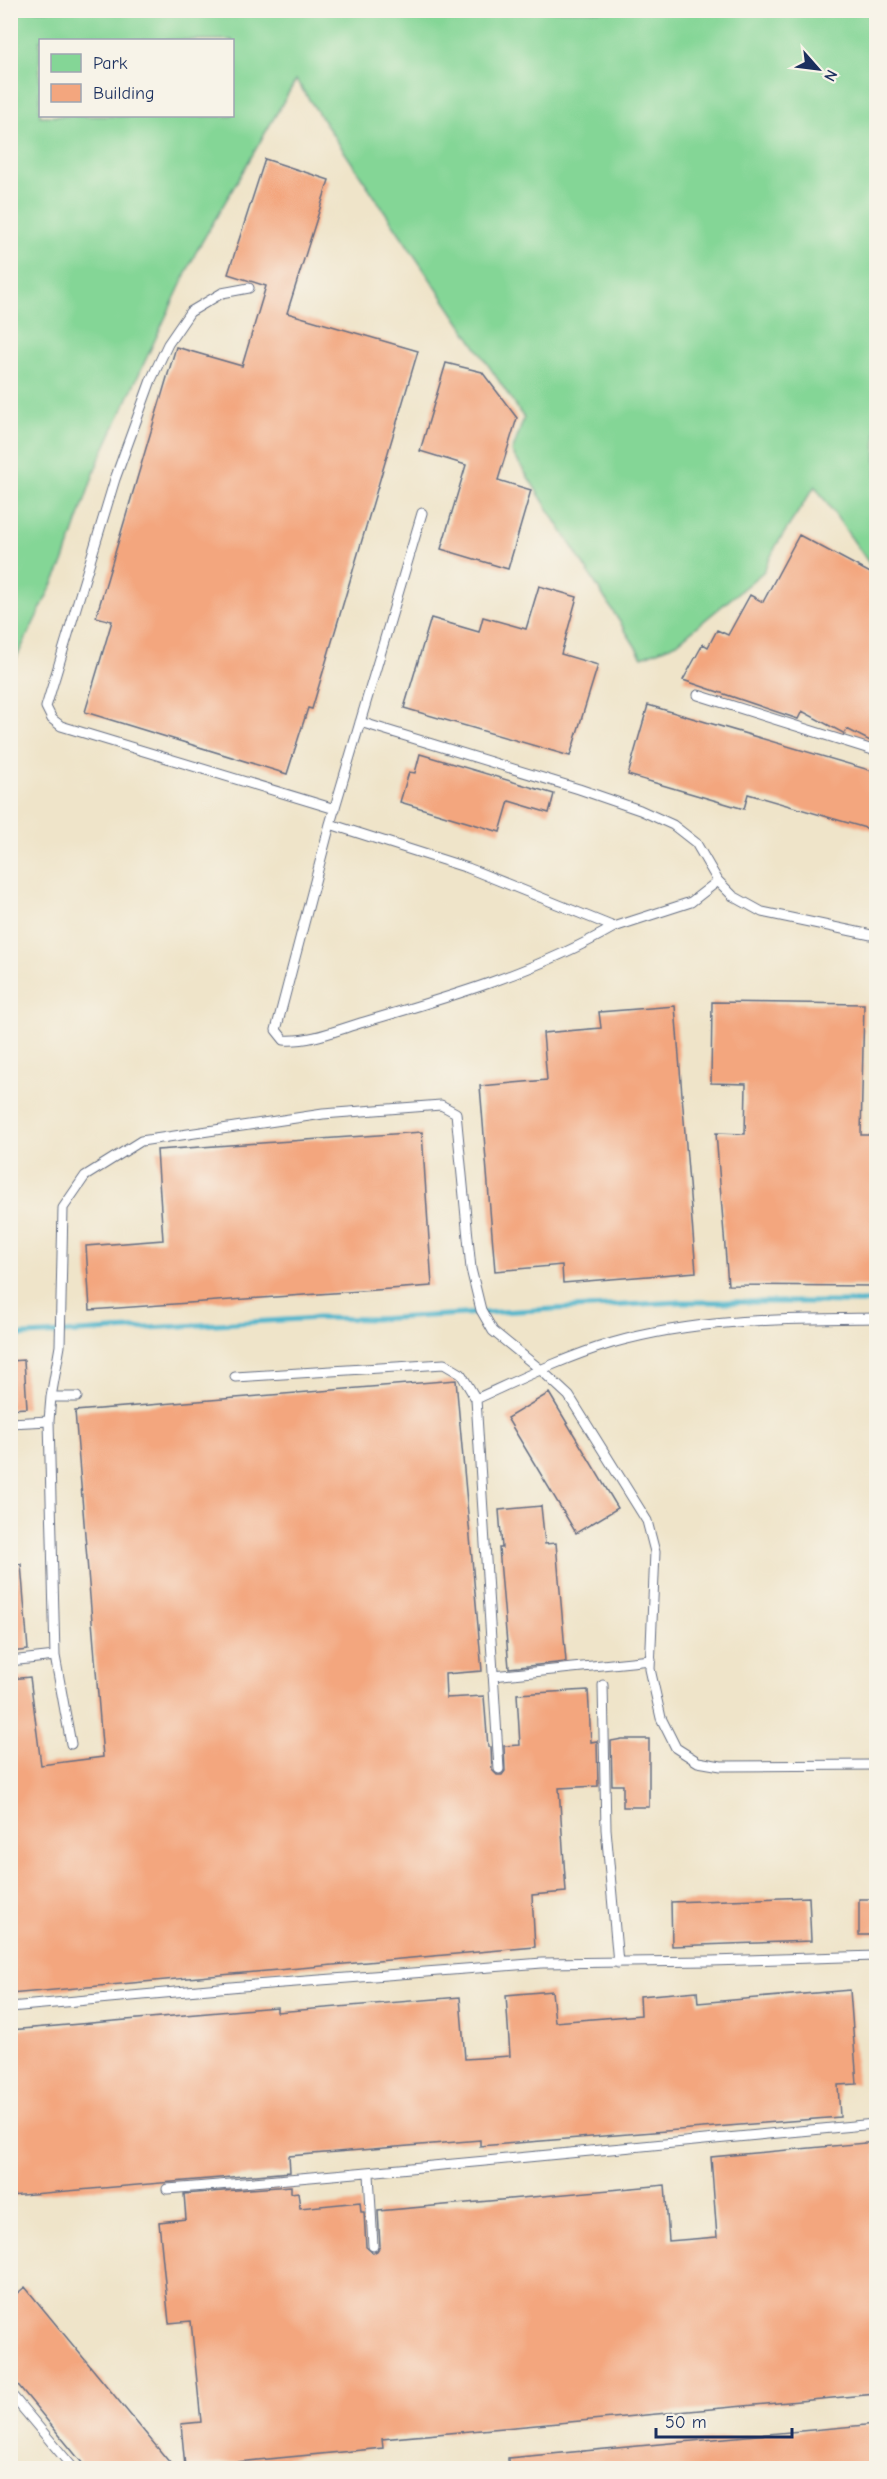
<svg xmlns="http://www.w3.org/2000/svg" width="887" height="2479" viewBox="0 0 887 2479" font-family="'Comic Neue',sans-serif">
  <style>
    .green { fill: #84d696; stroke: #50827a; stroke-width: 1.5; fill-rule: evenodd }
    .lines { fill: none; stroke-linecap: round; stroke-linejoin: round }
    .stream { stroke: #4eb5cc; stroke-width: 5 }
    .building { fill: #f3a67e }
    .service-casing { stroke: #656e83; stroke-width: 11 }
    .service { stroke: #fff; stroke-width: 9 }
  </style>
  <rect width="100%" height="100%" fill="#f7f3e8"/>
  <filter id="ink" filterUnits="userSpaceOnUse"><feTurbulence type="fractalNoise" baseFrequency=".0167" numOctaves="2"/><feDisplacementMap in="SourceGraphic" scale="12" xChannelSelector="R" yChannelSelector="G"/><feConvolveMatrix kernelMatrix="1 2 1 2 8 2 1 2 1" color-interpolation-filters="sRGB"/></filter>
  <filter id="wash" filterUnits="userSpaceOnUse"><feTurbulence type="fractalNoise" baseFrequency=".008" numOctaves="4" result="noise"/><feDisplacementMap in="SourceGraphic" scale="24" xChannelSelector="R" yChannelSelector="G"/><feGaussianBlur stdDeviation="1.35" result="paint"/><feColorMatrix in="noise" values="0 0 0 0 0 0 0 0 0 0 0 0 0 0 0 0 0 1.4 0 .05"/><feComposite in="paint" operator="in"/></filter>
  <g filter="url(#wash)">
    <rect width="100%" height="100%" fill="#efe4c9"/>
    <path class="green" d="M11,10l865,1v557l-5,-2 -56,-80 -38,58 -14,28 -86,71 -35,14 -130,-205 12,-34 -228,-338 -100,172 -98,210 -35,101 -52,106zM40,40h192v76h-192z"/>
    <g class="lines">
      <path class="stream" d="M10,1336l308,-18 56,1 306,-17h196"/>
    </g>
    <g id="blocks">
      <path class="building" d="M265,159l64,21 -42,133 131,38 -106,358 -4,-1 -21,66 -202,-62 27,-91 -16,-4 80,-270 66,19 24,-80 -38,-12z
        M446,363l36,9 35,46 -19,62 33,10 -23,79 -67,-20 25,-84 -46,-14z
        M799,535l77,41v168l-29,-15 -2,5 -43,-23 -4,8 -115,-39 20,-36 5,3 9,-17 11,5 22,-40 13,7z
        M539,586l38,11 -16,57 37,11 -28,91 -166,-48 27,-90 48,14 4,-15 43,12z
        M648,705l228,67v59l-128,-37 -4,15 -116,-34z
        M420,754l134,40 -5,19 -40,-12 -9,31 -100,-30 9,-30 6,1z
        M712,1002l152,2 -3,131h15v151l-148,-1 -12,-152 29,1 1,-50 -35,-1z
        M675,1006l21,266 -133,11 -1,-18 -67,6 -15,-185 67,-6 -4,-47 58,-5 -2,-16z
        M422,1132l10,154 -342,24 -4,-64 77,-6 -6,-90z
        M24,1360l3,48 -17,1v-48z
        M456,1380l26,291 -37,3 1,24 38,-2 4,51h3l1,23 5,5h5l3,-4 -1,-25 16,-1 -3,-51 71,-4 3,52 6,-1 1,45 -39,2 7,104 -34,3 3,52 -525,47v-315l20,-2 11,88 62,-8 -28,-346z
        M549,1393l69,115 -42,25 -69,-115z
        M541,1506l4,38 11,-1 10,119 -57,6 -10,-120h3l-3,-38z
        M21,1564l7,86 -18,2v-87z
        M622,1739h27v68h-26v-22h-11l-1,-44z
        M809,1897l2,44 -139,5 -1,-44z
        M859,1899h17v36h-17z
        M850,1990l7,94 -19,1 2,32 -360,29v-6l-191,16 1,16 -280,24v-166l267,-23v5l183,-15 5,62 45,-3 -4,-61 46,-4 3,31 86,-7 -1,-19 57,-5 1,12z
        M876,2142v252l-494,45 1,9 -198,19 -4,-43 20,-2 -10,-101 -22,2 -10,-101 27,-3 -2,-25 107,-8v7l7,-1 2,16 60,-6 1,10h3l2,35 7,6 4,-2 3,-5 -2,-35 287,-26 4,56 48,-4 -6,-80z
        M25,2287l150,182h-88l-77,-94v-76z
        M876,2424v45h-368v-11z"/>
    </g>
  </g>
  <g filter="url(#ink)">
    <use href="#blocks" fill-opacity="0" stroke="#656e83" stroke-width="1.5"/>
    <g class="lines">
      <defs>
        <path id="service" d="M249,288l-27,5 -32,19 -22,32 -17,36 -36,99 -69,228 6,12 9,7 274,83
          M422,513l-92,311 -54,206 8,10c27,2 55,-11 80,-18 86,-25 172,-50 250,-95
          M698,695l178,56
          M360,722l219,67 61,21 33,15 23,18 22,38 15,15 29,16 114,24
          M330,824l138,44 146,59 77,-25 27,-21
          M235,1377l209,-13 17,10 15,25 23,370
          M51,1397l9,-51 3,-138 22,-32 56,-35 182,-27 118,-9 15,8 15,156 10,41 12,21 48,39 28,26 78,125 8,31 -5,117 11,49 15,30 22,14 23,4 155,-1
          M476,1399c44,-20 89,-42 136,-56 86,-25 176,-24 264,-25
          M10,1423l39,-2
          M10,1661l45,-5
          M493,1676l158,-16
          M603,1685l3,144 12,134
          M71,1744l-16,-88 -6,-235 2,-24h26
          M10,2007l232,-21 300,-23 169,-2 165,-5
          M369,2174l4,72
          M167,2189c237,-18 473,-44 709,-65
          M10,2393l63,75"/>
      </defs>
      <use href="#service" class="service-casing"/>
      <use href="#service" class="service"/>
    </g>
  </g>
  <rect width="887" height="2479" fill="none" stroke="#f7f3e8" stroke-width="36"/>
  <rect x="39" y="39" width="195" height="78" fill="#f7f3e8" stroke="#9fa5b1" stroke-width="1.5"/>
  <rect x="51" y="54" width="30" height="18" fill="#84d696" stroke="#9fa5b1" stroke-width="1.5"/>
  <text x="93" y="69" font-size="18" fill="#1b2f5e">Park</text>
  <rect x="51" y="84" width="30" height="18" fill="#f3a67e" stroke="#9fa5b1" stroke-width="1.5"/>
  <text x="93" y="99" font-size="18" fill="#1b2f5e">Building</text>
  <g transform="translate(818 69) rotate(118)" stroke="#f7f3e8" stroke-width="4.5" paint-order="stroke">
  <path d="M0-4.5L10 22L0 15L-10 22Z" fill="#1b2f5e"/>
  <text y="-9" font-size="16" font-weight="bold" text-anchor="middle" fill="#1b2f5e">N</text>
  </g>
  <path d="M656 2428v9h136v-9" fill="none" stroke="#1b2f5e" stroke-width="3"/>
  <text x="665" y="2428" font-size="18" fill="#1b2f5e" stroke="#f7f3e8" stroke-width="4.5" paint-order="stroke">50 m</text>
</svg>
